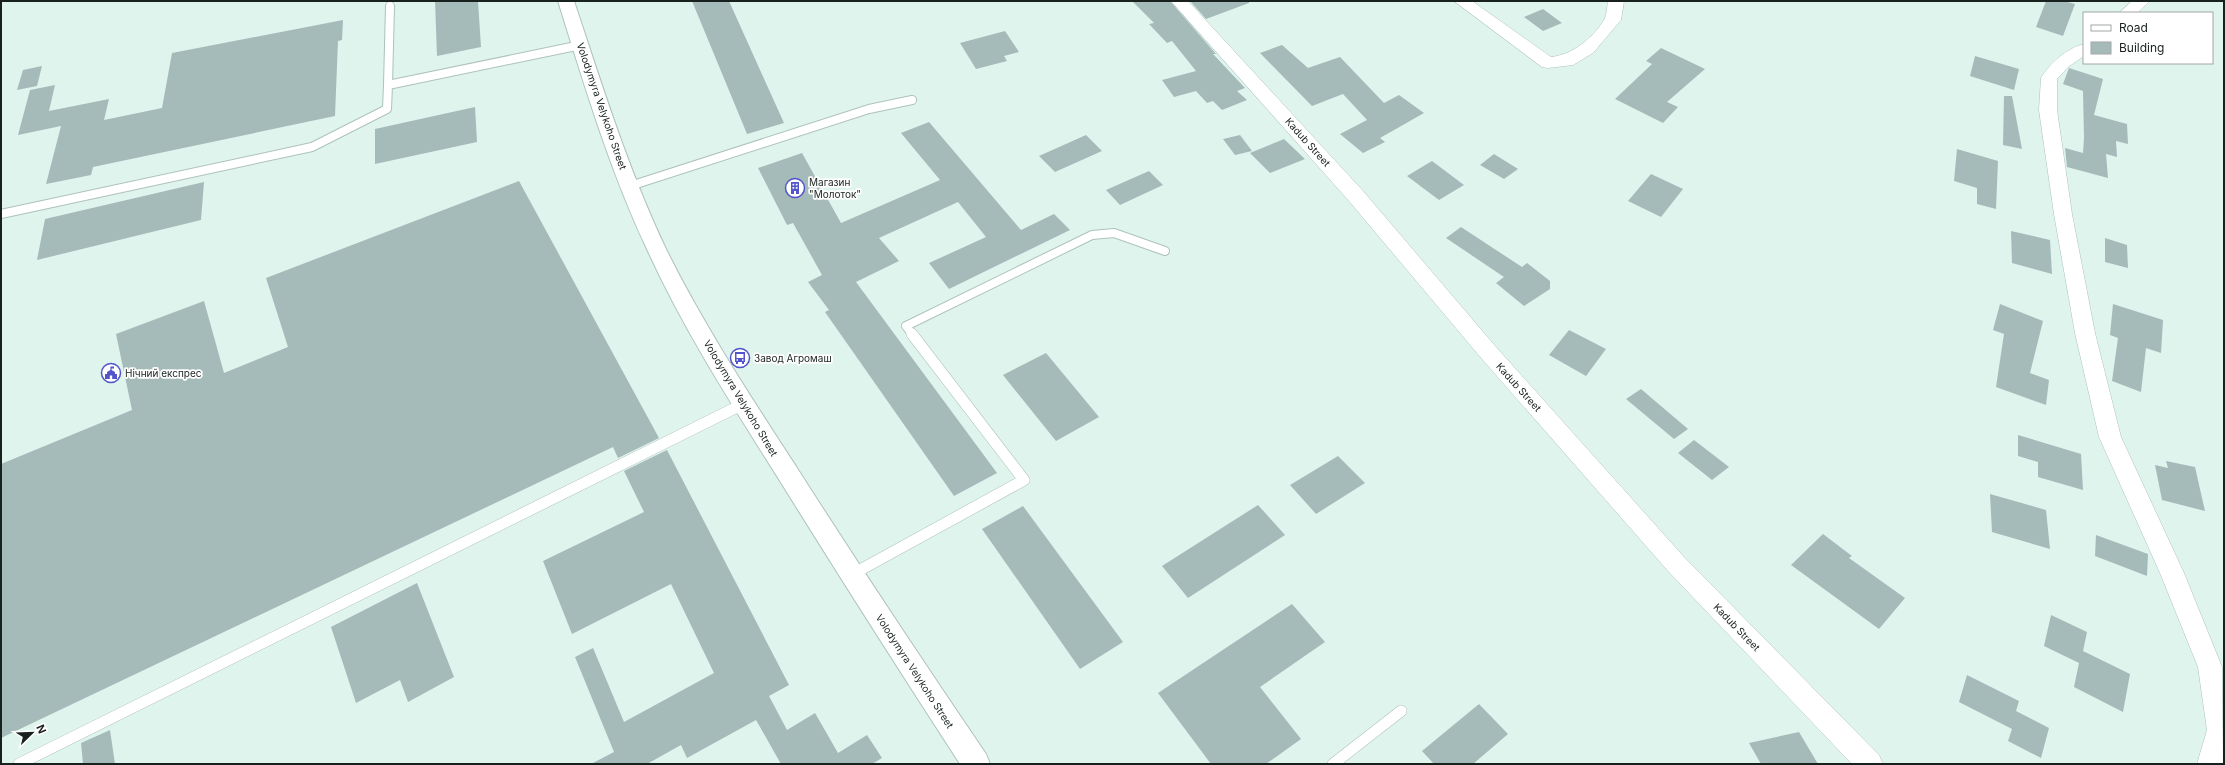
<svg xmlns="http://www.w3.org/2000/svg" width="2225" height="765" viewBox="0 0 2225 765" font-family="Inter,sans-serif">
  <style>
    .building { fill: #a5bbb9 }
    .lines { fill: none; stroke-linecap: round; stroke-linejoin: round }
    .lane-far1-casing { stroke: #aec2bb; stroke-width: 10 }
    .lane-casing { stroke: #aec2bb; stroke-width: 12 }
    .street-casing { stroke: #aec2bb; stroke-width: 1 }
    .secondary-casing { stroke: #aec2bb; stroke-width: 2 }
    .lane-far1 { stroke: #fff; stroke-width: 8 }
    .lane { stroke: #fff; stroke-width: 11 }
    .street { fill: #fff; fill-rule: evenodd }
    .secondary { fill: #fff; fill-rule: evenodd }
    .labels { text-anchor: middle; stroke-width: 3.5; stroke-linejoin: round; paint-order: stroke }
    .street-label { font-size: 10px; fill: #19211e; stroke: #fff }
    .poi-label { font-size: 10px; fill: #19211e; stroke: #fff; text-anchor: start }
  </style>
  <rect width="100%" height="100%" fill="#dff4ed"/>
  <path class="building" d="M435,1h43l3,46 -44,9z
    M692,1h37l55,122 -37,11z
    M1132,1h38l46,53h-3l32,34 -8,3 10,9 -25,10 -9,-9 -6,2 -11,-12 -22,6 -12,-17 34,-9 -24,-30 -5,2 -18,-19 5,-1z
    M1190,1h59v2l-43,16z
    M2046,1h18l11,3 -12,32 -27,-9z
    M1543,9l19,14 -19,8 -19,-14z
    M343,20l-1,20 -4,1 -3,75 -242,51 -2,8 -45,9 15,-58 -43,9 12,-45 25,-5 -6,26 60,-12 -5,21 58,-12 10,-55z
    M1005,31l14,21 -15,4 3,5 -31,8 -16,-26z
    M1282,45l26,23 32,-11 44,46 15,-8 25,18 -44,25 5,4 -22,11 -23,-19 27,-14 -24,-26 -31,12 -52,-53z
    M1661,48l44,21 -38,33 11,5 -15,16 -48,-24 37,-35 -6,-3z
    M1975,56l44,13 -5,21 -44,-14z
    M42,66l-5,20 -20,4 6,-20z
    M2069,68l34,11 -9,36 33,9 1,20 -12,-3 1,16 -11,-3 2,24 -41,-11 -2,-19 18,5 1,-15 -1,-47 -20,-7z
    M2004,96h8l10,53 -19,-4z
    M475,107l2,35 -102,22v-35z
    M929,122l92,108 33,-16 16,16 -121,59 -20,-26 57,-26 -28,-35 -79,36 20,23 -43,21 141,191 -43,23 -129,-184 4,-2 -21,-28 14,-7 -29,-52 -6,2 -29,-57 44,-15 39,70 99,-43 -39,-47z
    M1086,135l16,16 -47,21 -16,-16z
    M1240,135l12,16 -17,4 -12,-16z
    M1284,139l21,20 -35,14 -20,-20z
    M1957,149l41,12 -2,48 -19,-5v-16l-23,-7z
    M1494,154l24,15 -14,10 -24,-14z
    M1432,161l32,24 -25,15 -32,-24z
    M1149,171l14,14 -43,20 -14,-15z
    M1651,174l32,15 -22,28 -33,-16z
    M519,181l140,257 -41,20 -5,-11 -612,291v-274l131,-54 -16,-76 88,-33 20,72 64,-26 -22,-69z
    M204,182l-3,38 -164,40 8,-41z
    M1461,227l61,40 5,-4 23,18v8l-26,17 -28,-23 8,-6 -58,-39z
    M2011,231l39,9 2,34 -40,-11z
    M2105,238l22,7 1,23 -23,-6z
    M2000,304l43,17 -13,52 19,7 -3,25 -50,-18 8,-53 -11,-4z
    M2113,304l50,16 -2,33 -15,-5 -5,44 -29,-11 6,-43 -8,-3z
    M1569,330l37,19 -20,27 -37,-21z
    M1046,353l53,64 -43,24 -53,-66z
    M1641,389l47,40 -14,10 -48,-40z
    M2018,435l63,19 2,36 -45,-13v-15l-20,-6z
    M1694,440l35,27 -17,13 -34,-27z
    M667,450l122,235 -20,11 18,34 28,-17 23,40 29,-18 15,23 -10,6h-91l-25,-44 -69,38 -6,-13 -34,19h-56l23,-12 -39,-95 18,-9 31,74 90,-49 -43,-89 -99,50 -29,-73 101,-49 -20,-41z
    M1338,456l27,27 -49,31 -26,-29z
    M2166,461l29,6 10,44 -43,-11 -7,-35 13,3z
    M1990,494l56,16 4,39 -58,-17z
    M1258,505l27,30 -97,63 -26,-32z
    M1023,506l100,136 -43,27 -98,-140z
    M1823,534l29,22 -3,2 56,40 -26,31 -88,-64z
    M2096,535l52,19 -1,22 -52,-20z
    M417,583l37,94 -46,25 -8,-22 -44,23 -25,-76z
    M1292,604l33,38 -65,45 41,52 -35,25h-55l-53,-71z
    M2051,615l36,17 -4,19 47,23 -7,38 -49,-25 5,-24 -35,-17z
    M1967,675l52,26 -3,10 33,17 -8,30 -33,-17 4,-12 -53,-27z
    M1479,704l29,30 -35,30h-39l-12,-13z
    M110,730l5,34h-32l-2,-21z
    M1799,732l19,32h-57l-12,-21z"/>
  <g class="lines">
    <defs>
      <path id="lane-far1" d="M390,6l-2,79 193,-40
        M630,186l239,-77 43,-9
        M1,214l311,-67 75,-38 1,-24
        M913,335l-7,-9 186,-91 22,-2 51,18"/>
      <path id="lane" d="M851,575l173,-95 -112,-146
        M19,764l724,-360
        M1333,764l68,-53"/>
      <path id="street" d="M1171,1h17l175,190 133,156 188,210 195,198 4,9h-31l-184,-193 -186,-212 -133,-158z
        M1454,1h18l79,56c21,-2 42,-19 53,-37 3,-5 3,-13 4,-19h16l-3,19 -28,33 -20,12 -25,3 -6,-1z
        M2132,1h18l-13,12h-18z
        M2084,44v12l-16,11 -11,12v31l15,104 23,119 26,104 63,136 38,94 1,97h-26l10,-34 -9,-63 -38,-94 -61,-136 -24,-104 -21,-119 -15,-104 2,-32c9,-15 26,-30 43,-34z"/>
      <path id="secondary" d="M558,1h16c28,84 54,168 92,248 38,77 85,148 131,219 62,97 125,192 189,286l4,10h-30c-61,-94 -121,-188 -180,-283 -48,-76 -97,-152 -134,-234 -37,-79 -62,-163 -88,-246z"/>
    </defs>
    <use href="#lane-far1" class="lane-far1-casing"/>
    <use href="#lane" class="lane-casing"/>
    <use href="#street" class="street-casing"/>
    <use href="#secondary" class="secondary-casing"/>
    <use href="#lane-far1" class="lane-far1"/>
    <use href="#lane" class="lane"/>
    <use href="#street" class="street"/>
    <use href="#secondary" class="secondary"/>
  </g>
  <defs>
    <symbol id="building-ring" viewBox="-11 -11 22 22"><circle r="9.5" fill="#fff" stroke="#5154ca" stroke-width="1.5"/><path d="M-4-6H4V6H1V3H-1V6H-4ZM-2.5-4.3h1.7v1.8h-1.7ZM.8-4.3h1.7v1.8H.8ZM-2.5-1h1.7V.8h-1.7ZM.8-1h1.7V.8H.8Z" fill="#5154ca"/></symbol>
    <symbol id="bus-ring" viewBox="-11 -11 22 22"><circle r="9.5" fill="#fff" stroke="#5154ca" stroke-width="1.5"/><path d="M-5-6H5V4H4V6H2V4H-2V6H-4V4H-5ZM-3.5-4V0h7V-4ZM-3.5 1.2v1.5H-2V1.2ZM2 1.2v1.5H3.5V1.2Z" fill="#5154ca"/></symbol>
    <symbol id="civic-ring" viewBox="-11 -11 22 22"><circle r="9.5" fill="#fff" stroke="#5154ca" stroke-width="1.5"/><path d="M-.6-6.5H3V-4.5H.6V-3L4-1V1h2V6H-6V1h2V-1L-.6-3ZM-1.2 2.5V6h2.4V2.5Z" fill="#5154ca"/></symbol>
  </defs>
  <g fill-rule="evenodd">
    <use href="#building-ring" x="784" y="177" width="22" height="22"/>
    <use href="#bus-ring" x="729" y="347" width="22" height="22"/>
    <use href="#civic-ring" x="100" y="362" width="22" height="22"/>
  </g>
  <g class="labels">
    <g class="street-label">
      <text transform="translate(602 106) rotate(71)" y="4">Volodymyra Velykoho Street</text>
      <text transform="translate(1308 142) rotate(48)" y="4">Kadub Street</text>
      <text transform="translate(1519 387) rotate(48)" y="4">Kadub Street</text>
      <text transform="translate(741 398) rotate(59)" y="4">Volodymyra Velykoho Street</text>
      <text transform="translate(1737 627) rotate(46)" y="4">Kadub Street</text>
      <text transform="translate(915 671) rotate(57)" y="4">Volodymyra Velykoho Street</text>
    </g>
    <g class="poi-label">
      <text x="809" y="186">Магазин<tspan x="809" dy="12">"Молоток"</tspan></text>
      <text x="754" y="362">Завод Агромаш</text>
      <text x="125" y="377">Нічний експрес</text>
    </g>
  </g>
  <rect width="2225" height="765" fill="none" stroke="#19211e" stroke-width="4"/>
  <rect x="2083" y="12" width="130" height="52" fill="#ffffff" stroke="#a3a6a5"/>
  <rect x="2091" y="25" width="20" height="6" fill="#ffffff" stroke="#a3a6a5"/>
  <text x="2119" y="32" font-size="12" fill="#19211e">Road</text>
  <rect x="2091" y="42" width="20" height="12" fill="#a5bbb9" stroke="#a3a6a5"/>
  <text x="2119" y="52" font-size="12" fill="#19211e">Building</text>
  <g transform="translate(32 733) rotate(67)" stroke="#ffffff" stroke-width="3" paint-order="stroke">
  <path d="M0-3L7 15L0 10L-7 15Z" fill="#19211e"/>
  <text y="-6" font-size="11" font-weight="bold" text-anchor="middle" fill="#19211e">N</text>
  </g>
</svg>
